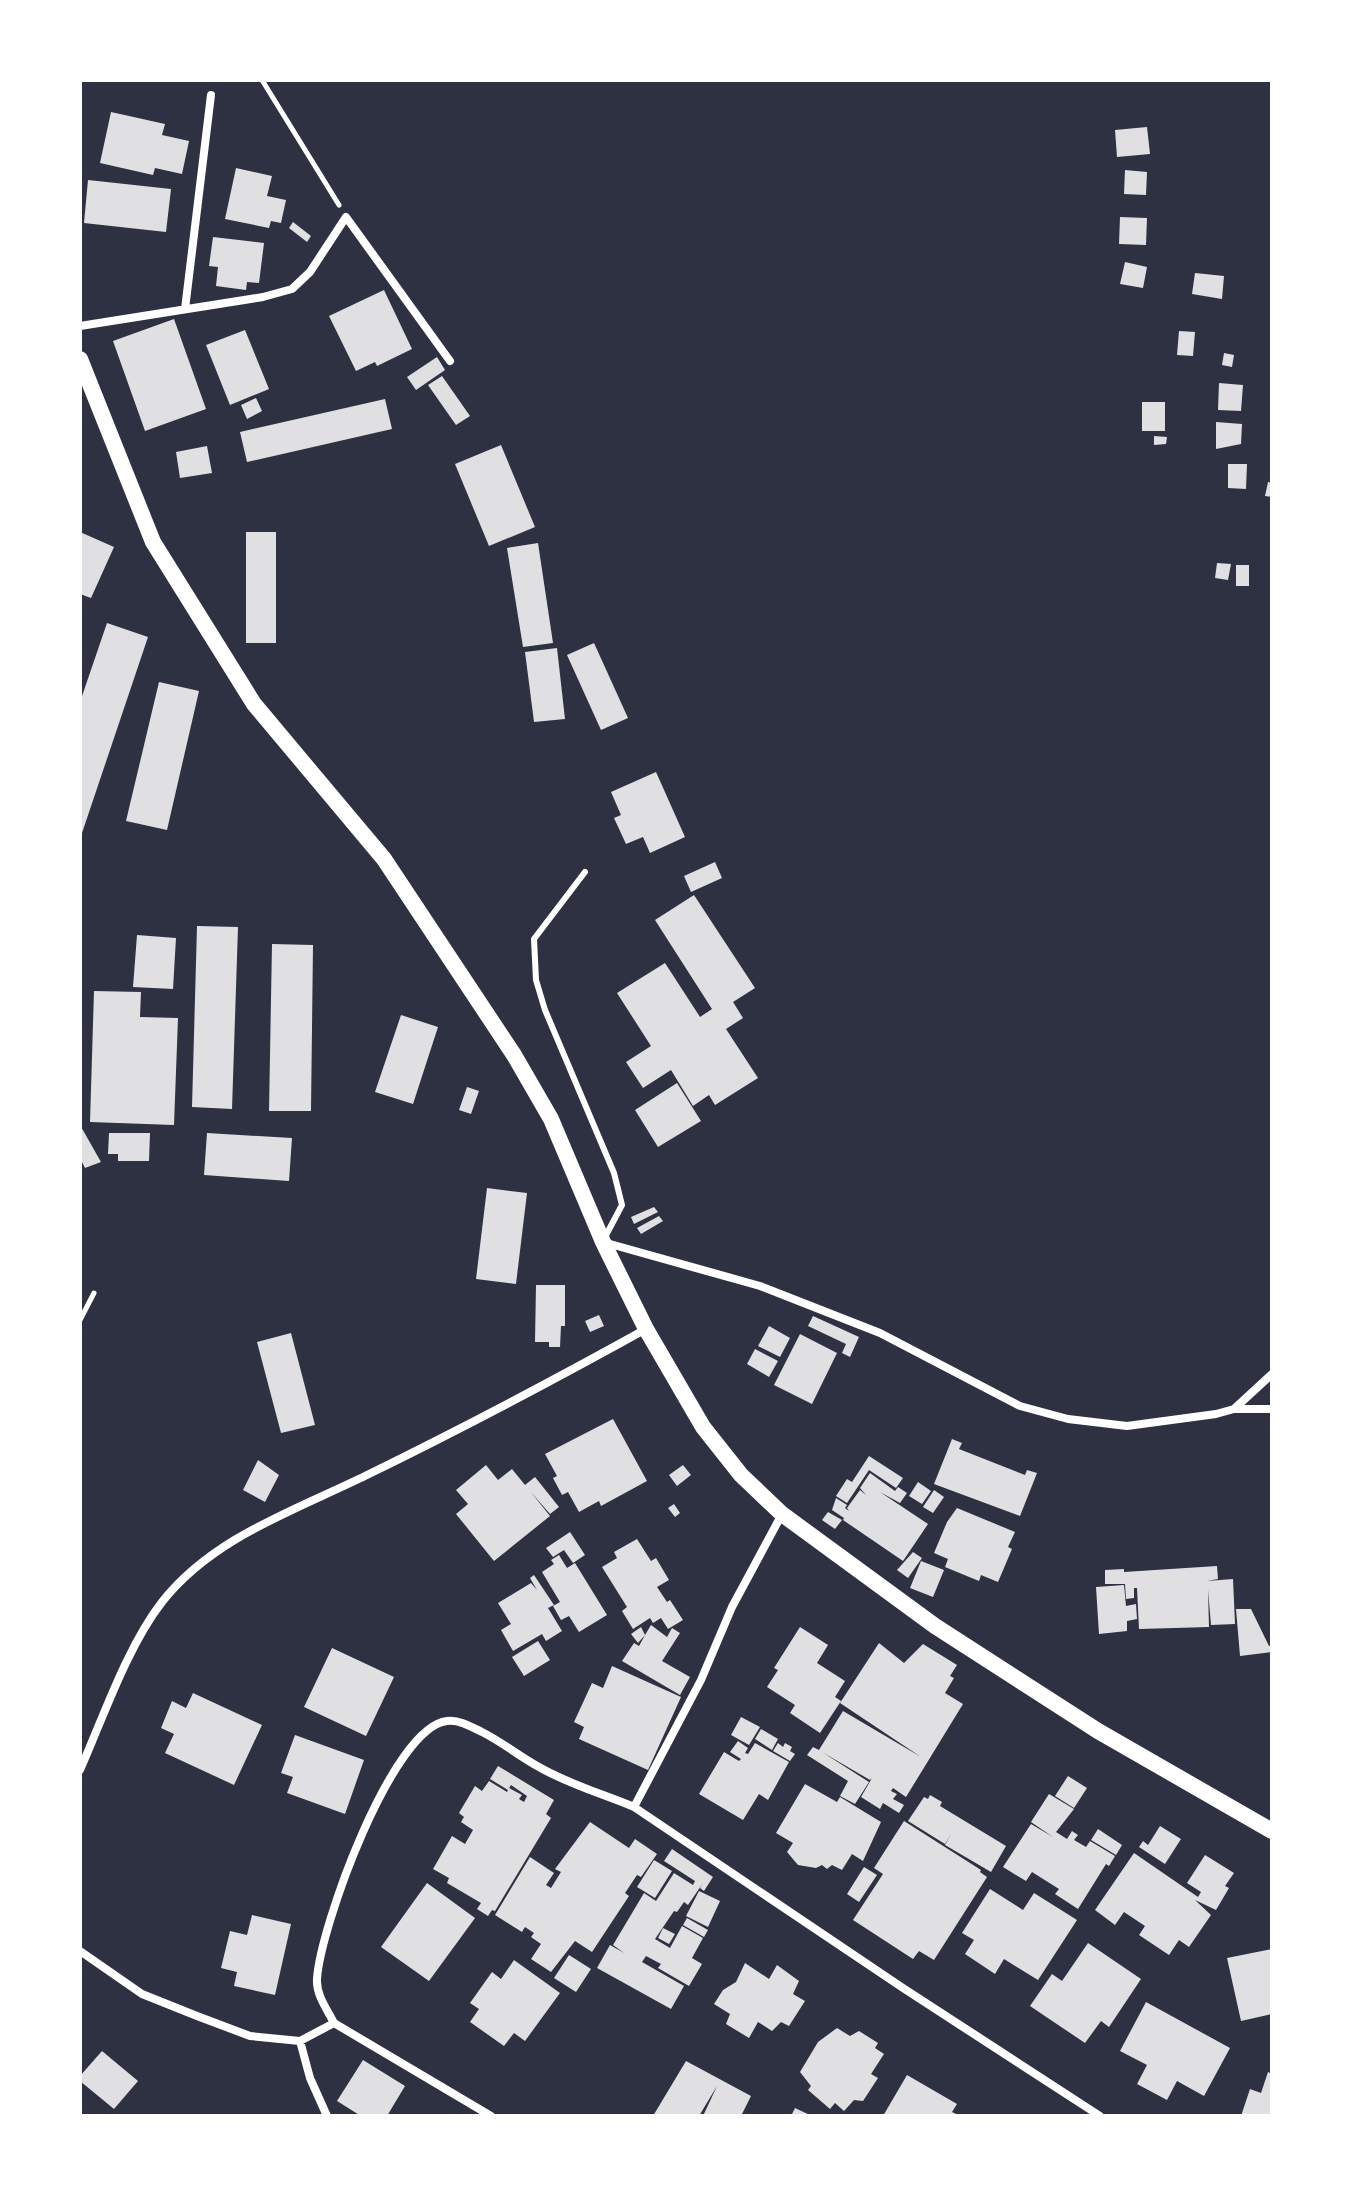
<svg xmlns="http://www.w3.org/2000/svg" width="1352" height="2196" viewBox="0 0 1352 2196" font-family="Figtree,sans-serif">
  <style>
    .building { fill: #e0e0e3 }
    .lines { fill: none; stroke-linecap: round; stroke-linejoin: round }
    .path { stroke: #fff; stroke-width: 5 }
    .service { stroke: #fff; stroke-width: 6 }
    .minor { stroke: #fff; stroke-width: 8 }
    .secondary { stroke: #fff; stroke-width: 16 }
  </style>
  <rect width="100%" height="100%" fill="#2d3142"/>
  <path class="building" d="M111,112l54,12 -3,11 27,6 -7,33 -27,-6 -2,7 -53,-12z
    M1147,127l3,27 -33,3 -2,-27z
    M236,168l36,8 -5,20 19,4 -5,23 -10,-2 -2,7 -44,-9z
    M1125,170l22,2 -1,23 -22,-1z
    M88,180l83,9 -5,43 -82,-9z
    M1120,217l27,1 -1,27 -27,-1z
    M293,222l18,14 -4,6 -18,-14z
    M213,237l51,6 -5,40 -12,-1 -1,8 -30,-4 2,-19 -9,-1z
    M1125,262l22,5 -4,21 -23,-4z
    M1195,273l29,3 -2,23 -30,-5z
    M384,290l28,59 -35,17 -2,-4 -19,9 -27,-55z
    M174,319l32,90 -61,22 -32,-90z
    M245,330l24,59 -39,16 -24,-60z
    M1179,331l16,1 -2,24 -16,-1z
    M1224,353l10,2 -2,12 -10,-2z
    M437,357l8,13 -29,20 -9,-13z
    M442,376l28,40 -14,9 -28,-40z
    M1219,383l24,2 -2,26 -23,-1z
    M256,398l6,13 -15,8 -6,-14z
    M385,399l7,30 -145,33 -7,-30z
    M1142,402h23v29h-23z
    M1216,422l26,2 -1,20 -25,5z
    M1154,436l13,1 -1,7 -12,1z
    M501,445l34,82 -46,19 -34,-82z
    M207,446l5,27 -32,5 -4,-26z
    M1228,464h19l-1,25 -18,-1z
    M1268,482l4,1v14l-7,-1z
    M80,532l34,15 -23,51 -11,-4z
    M246,532h30v111h-30z
    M538,543l15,100 -30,4 -16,-99z
    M1217,563l14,1 -3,16 -13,-2z
    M1236,565h13v21h-13z
    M107,623l41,14 -67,199 -1,-134z
    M594,643l34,75 -27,12 -34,-75z
    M557,648l8,71 -31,3 -9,-70z
    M159,682l40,9 -32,139 -41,-9z
    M656,772l29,65 -35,16 -7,-16 -17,7 -12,-26 7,-3 -10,-23z
    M715,862l7,16 -31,14 -7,-16z
    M694,895l61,93 -22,14 10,16 -17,11 32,49 -43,27 -6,-10 -16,11 -22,-36 -28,18 -17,-26 25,-16 -34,-53 48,-30 35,54 12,-8 -57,-89z
    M197,926l41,1 -6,182 -40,-2z
    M137,935l39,3 -3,51 -40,-2z
    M272,944l41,1 -2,166h-42z
    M94,991l47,1 -1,25 38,1 -4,107 -84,-3z
    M401,1015l37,12 -25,77 -38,-12z
    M677,1083l24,38 -43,26 -23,-37z
    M467,1087l12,4 -8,23 -12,-4z
    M80,1125l21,37 -16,6 -5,-10z
    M109,1133h41l-1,28h-31v-7h-10z
    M207,1133l85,5 -3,43 -85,-6z
    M487,1188l40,5 -11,91 -40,-5z
    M654,1207l4,5 -24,12 -3,-7z
    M659,1216l4,5 -22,13 -4,-6z
    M536,1285h29v41h-4l-1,21h-11v-5h-14z
    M599,1315l5,11 -14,6 -5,-11z
    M813,1316l46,21 -9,20 -8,-4 4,-9 -38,-18z
    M769,1326l21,12 -10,19 -22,-11z
    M291,1333l24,92 -34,8 -24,-91z
    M800,1334l37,19 -25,51 -38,-19z
    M755,1349l23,12 -9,16 -22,-13z
    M613,1419l34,62 -46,25 -2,-5 -20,11 -11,-20 -6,3 -9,-17 4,-2 -12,-22z
    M952,1439l10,4 -3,6 66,26 2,-5 10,3 -17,43 -86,-32z
    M869,1456l34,22 -7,10 -27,-18 -22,33 -11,-7 11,-17 5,3z
    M258,1460l21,15 -14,27 -22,-12z
    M486,1465l12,15 14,-11 13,16 10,-8 24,30 -9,7 -20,-23 20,25 -56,45 -38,-47 12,-10 -12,-14z
    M683,1465l8,10 -14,11 -8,-11z
    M870,1473l25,18 3,-4 9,6 -7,10 -20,-11 48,32 -25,37 -60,-41 1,-2 -12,-8 4,-12 11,7 -2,3 4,3 -2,-3 13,-18 6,5 -6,-7z
    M918,1482l13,9 -9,13 -13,-8z
    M934,1490l10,7 -11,16 -10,-6z
    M674,1504l6,9 -5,4 -7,-9z
    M957,1508l58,24 -7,15 4,2 -14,33 -17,-7 -2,6 -34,-14 3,-8 -14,-6 13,-31z
    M828,1512l14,8 -7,9 -13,-9z
    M570,1532l15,23 -12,8 -9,-13 -11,7 -7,-9z
    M637,1539l14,22 5,-3 13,22 -12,7 10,15 3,-2 13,20 -15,9 -7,-11 -8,5 -3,-5 -17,11 -11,-18 5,-4 -25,-40 15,-9 -3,-6z
    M913,1552l9,6 -14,20 -11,-8z
    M559,1555l8,13 8,-5 32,52 -28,17 -10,-16 -8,4 -8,-14 7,-4 -18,-30 12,-8 -3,-4z
    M921,1561l23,9 -11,27 -23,-9z
    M1217,1566l1,13 -11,2 26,-2 2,45 -24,1 -3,-35 1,37 -70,2 -2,-41h-3v10l-8,1 -1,-15h-20v-14l19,-1v3z
    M534,1575l20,30 -6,3 14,23 -16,10 -4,-7 -29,17 -12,-21 10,-6 -13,-21 33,-20 6,7 -7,-12z
    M1124,1585l2,21 10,-2 1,15 -10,2v10l-28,3 -3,-47z
    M1236,1609h15l18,37 3,-1v7l-32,4z
    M651,1625l16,12 5,-9 8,5 -18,28 28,16 -10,18 -58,-34 12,-18 5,3 6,-11 -7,8 -7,-9 10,-7 4,8z
    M800,1627l28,18 -11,18 28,18 -10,16 6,4 -21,32 -30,-20 5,-8 -28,-18 11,-17 -4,-2z
    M538,1641l12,19 -26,16 -12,-19z
    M879,1643l25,20 19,-19 34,21 -7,11 4,2 -9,15 18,11 -57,93 -13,-9 -2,3 6,3 -4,5 11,6 -5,8 -16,-10 -3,6 -19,-12 11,-19 -2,2 -48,-28 47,30 -14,22 -15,-8 8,-15 -41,-26 6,-8 6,3 24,-39 78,46 -81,-54z
    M332,1648l62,29 -28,59 -62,-29z
    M612,1666l69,31 -33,73 -69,-31 5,-12 -10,-5 18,-39 11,5z
    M193,1693l69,32 -28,60 -69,-32 9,-19 -13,-6 11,-27 14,7z
    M741,1717l19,10 -11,18 -18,-10z
    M761,1729l17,10 -6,11 -17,-11z
    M295,1735l69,25 -19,54 -58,-21 6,-16 -12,-4z
    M738,1741l10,7 -3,5 3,1 7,-11 34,19 -21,38 -9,-6 -16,26 -44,-26 25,-42 15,9 2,-2 -11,-7z
    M778,1743l5,4 2,-4 7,4 -2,4 5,3 -5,7 -17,-10z
    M498,1766l56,34 -8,14 5,4 -56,93 -3,-1 -4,6 -11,-7 4,-6 -34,-20 2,-5 -16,-9 19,-33 13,8 8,-14 -12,-8 3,-5 -5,-4 16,-27 7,5 7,-10 18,11 2,-4 13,7 -3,4 5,3 3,-6 -16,-11 -3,5 -18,-11z
    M1068,1776l19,12 -13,20 -19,-12z
    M805,1784l32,18 3,-5 41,25 -18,39 -11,-7 -10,16 -10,-5 -5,4 -5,-4 -6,3 -18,-3 -11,-13 6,-9 -17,-10z
    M1049,1794l25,15 -18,23 11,7 5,-8 6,4 -4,5 12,7 4,-6 25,15 -6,10 -3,-2 -28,45 -23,-15 4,-5 -27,-17 -6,9 -23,-14 28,-43 22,13 -22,-15z
    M930,1795l12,7 -2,4 66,40 -15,26 -46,-27 6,-11 -6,10 -37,-23 16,-24 4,2z
    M904,1821l77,49 -1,2 7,5 -53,83 -15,-9 -6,8 -60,-39 30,-46 -9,-6z
    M590,1822l39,26 6,-9 22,15 -16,23 -4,-2 -12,18 4,3 -37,56 -17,-11 -24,31 -20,-13 10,-15 -10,-7 3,-4 -9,-6 -3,5 -27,-17 35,-58 24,16 -8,12 5,3 10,-16 -6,-3z
    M1160,1826l21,13 -16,25 -26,-17 4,-6 5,4z
    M1098,1829l24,16 -6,10 -25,-15z
    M672,1849l41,28 -9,14 -4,-3 3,-5 -15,22 -4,-3 -7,10 -3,-1 -19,28 15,9 12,-22 21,12 -11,20 10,6 -13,22 -31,-18 3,-4 -15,-8 -4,6 42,24 -13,23 -74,-41 13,-23 14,8 -11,-8 31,-52 12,8 18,-28 19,12 2,-4 -31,-20z
    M1134,1853l64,44 3,-5 -14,-9 18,-28 29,18 -9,13 4,2 -13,22 -21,-10 16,15 -22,32 -10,-7 -10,15 -30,-20 6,-9 -21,-14 -9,13 -20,-15z
    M654,1860l18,11 -17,27 -18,-11z
    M864,1867l13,8 -18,27 -12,-8z
    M427,1883l48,35 -46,63 -48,-34z
    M990,1889l33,21 11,-17 43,27 -39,60 -34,-21 -9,15 -30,-20 9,-14 -12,-7z
    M699,1891l21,10 -12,26 -22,-11z
    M252,1915l39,9 -16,71 -41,-9 3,-14 -16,-4 9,-37 17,4z
    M687,1918l21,12 -4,7 -21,-12z
    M663,1928l12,6 -6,10 -11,-6z
    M1088,1943l53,36 -32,48 -8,-6 -16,22 -55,-37 22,-32 10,7z
    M1272,1949v65l-31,7 -14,-63z
    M569,1955l22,14 -15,23 -22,-14z
    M514,1960l46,33 -35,48 -11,-8 -10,13 -34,-24 9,-13 -9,-6 22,-31 9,7z
    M745,1963l24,16 8,-14 22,16 -6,13 12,7 -16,25 -8,-4 -9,9 -14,-9 -9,16 -23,-14 4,-10 -16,-10 9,-14 13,-8z
    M1146,2002l84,46 -26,48 -27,-15 -10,19 -30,-16 10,-19 -27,-14z
    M837,2028l13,8 9,-5 19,12 -3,5 9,6 -13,20 7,4 -15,23 -9,-1 -10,11 -9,-8 -5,6 -22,-19 3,-4 -11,-14 18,-30z
    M102,2051l36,30 -24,28 -34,-28v-5z
    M363,2060l42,26 -18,30h-26l-24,-15z
    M686,2061l65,35 -10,20h-38l14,-30 -18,30h-46z
    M1268,2072l4,2v42h-31l9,-27 11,4z
    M907,2075l50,29 -5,8 8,4h-77z
    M795,2108l17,8h-21z"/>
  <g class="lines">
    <path class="path" d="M262,80l77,125
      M80,1320l14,-27"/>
    <path class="service" d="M585,872l-51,67 2,41 9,30 69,163 8,32 -18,34"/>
    <path class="minor" d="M185,309l26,-214
      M80,326l183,-29 29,-8 18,-17 36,-55 104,144
      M603,1242l157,44 120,47 140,73 48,13 59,7 89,-12 18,-5 38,-35
      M1234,1409h38
      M80,1770c23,-52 47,-123 82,-168 51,-65 134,-92 205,-127 94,-46 187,-95 279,-146
      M634,1807l269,181 197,128
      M80,1951l62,43 55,22 53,20 50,5
      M334,2023c-7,-14 -18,-28 -17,-44 3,-51 75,-252 130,-258 11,-2 25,6 35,11 20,10 37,24 57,35 29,17 64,27 95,40l67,-127 31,-73 50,-93
      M334,2023l157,93
      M300,2041l10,37 17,38
      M300,2041l34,-18"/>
    <path class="secondary" d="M80,359l73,183 101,162 130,155 130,196 37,64 52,123 43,87 57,98 38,48 41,39 153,112 163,105 174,100"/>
  </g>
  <rect width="1352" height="2196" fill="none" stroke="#ffffff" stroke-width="164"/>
</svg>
